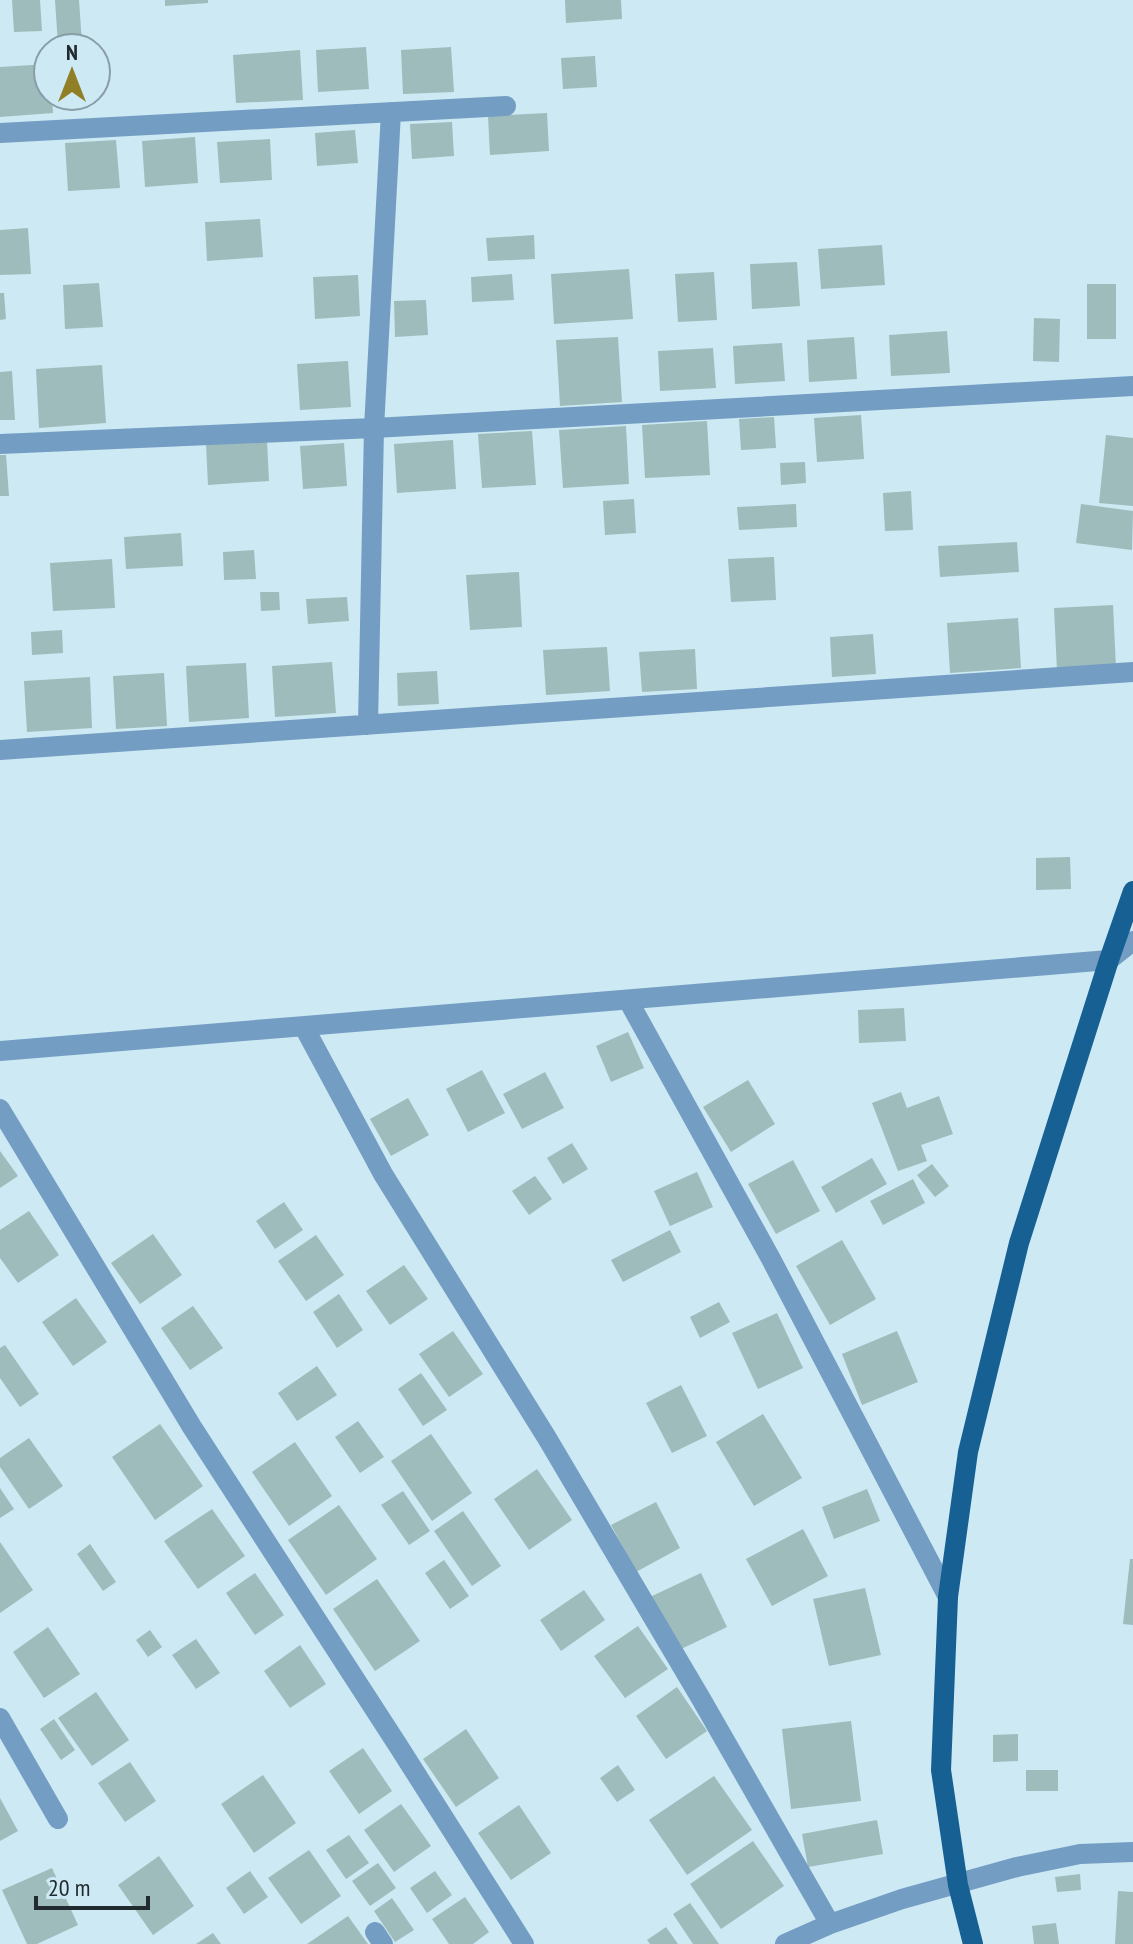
<svg xmlns="http://www.w3.org/2000/svg" width="1133" height="1944" viewBox="0 0 1133 1944" font-family="'PT Sans Narrow',sans-serif">
  <style>
    .building { fill: #9ebcbc }
    .lines { fill: none; stroke-linecap: round; stroke-linejoin: round }
    .minor { stroke: #739dc3; stroke-width: 20 }
    .major { stroke: #176094; stroke-width: 20 }
  </style>
  <rect width="100%" height="100%" fill="#cde9f3"/>
  <path class="building" d="M12,0h28l2,31 -28,1z
    M55,0h24l3,43 -24,2z
    M165,0h43v3l-43,3z
    M565,0h56l1,19 -56,4z
    M366,47l3,42 -51,3 -2,-42z
    M451,47l3,45 -51,2 -2,-44z
    M300,50l3,50 -67,3 -3,-48z
    M595,56l2,31 -34,2 -2,-31z
    M48,64v32h4l1,17 -53,4v-50z
    M547,113l2,38 -59,4 -2,-39z
    M452,122l2,34 -42,3 -2,-35z
    M355,130l3,33 -41,3 -2,-33z
    M195,137l3,46 -53,4 -3,-46z
    M270,139l2,41 -52,3 -3,-41z
    M116,140l4,48 -52,3 -3,-48z
    M260,219l3,38 -56,4 -2,-39z
    M28,228l3,46 -31,1v-45z
    M534,235l1,24 -47,2 -2,-23z
    M882,245l3,40 -64,4 -3,-40z
    M797,262l3,44 -48,3 -2,-45z
    M629,269l4,50 -79,5 -3,-50z
    M714,272l3,48 -39,2 -3,-48z
    M512,274l2,26 -42,2 -1,-25z
    M358,275l2,41 -45,3 -2,-42z
    M99,283l4,44 -38,2 -2,-44z
    M1087,284h29v55h-29z
    M0,293h4l2,26 -6,1z
    M426,300l2,35 -33,2 -1,-36z
    M1034,318l26,1 -1,43 -26,-1z
    M947,331l3,42 -59,3 -2,-41z
    M618,337l4,65 -62,4 -4,-66z
    M854,337l3,42 -48,3 -2,-42z
    M782,343l3,38 -50,3 -2,-38z
    M713,348l3,40 -56,3 -2,-40z
    M348,361l3,46 -51,3 -3,-46z
    M102,365l4,58 -67,5 -3,-59z
    M12,371l3,49h-15v-48z
    M861,415l3,44 -47,3 -3,-44z
    M774,417l2,31 -35,2 -2,-31z
    M707,421l3,54 -65,3 -3,-53z
    M626,426l3,58 -66,4 -4,-58z
    M532,431l4,54 -54,3 -4,-54z
    M1106,435l27,3v68l-34,-3z
    M453,440l3,49 -59,4 -3,-49z
    M267,441l2,40 -61,4 -2,-41z
    M344,443l3,43 -44,3 -3,-43z
    M0,455h6l3,41h-9z
    M805,462l1,21 -25,2 -1,-22z
    M911,491l2,39 -28,1 -2,-38z
    M634,499l2,34 -31,2 -2,-34z
    M796,504l1,23 -58,3 -2,-23z
    M1081,504l52,7 -1,39 -56,-7z
    M181,533l2,33 -57,3 -2,-32z
    M1017,542l2,30 -79,5 -2,-31z
    M254,550l2,29 -32,1 -1,-28z
    M774,557l2,43 -45,2 -3,-43z
    M112,559l3,49 -62,3 -3,-48z
    M519,572l3,55 -52,3 -4,-55z
    M260,592h19l1,18 -19,1z
    M347,597l2,24 -41,3 -2,-25z
    M1113,605l3,63 -59,3 -3,-63z
    M1018,618l3,50 -71,5 -3,-50z
    M62,630l1,23 -31,2 -1,-23z
    M873,634l3,40 -44,3 -2,-40z
    M607,647l3,44 -64,4 -3,-45z
    M695,649l2,40 -55,3 -3,-40z
    M332,662l4,51 -61,4 -3,-51z
    M246,663l3,55 -60,4 -3,-56z
    M437,671l2,33 -41,2 -1,-33z
    M164,673l3,53 -51,3 -3,-53z
    M90,677l2,51 -65,4 -3,-51z
    M1070,857l1,32 -35,1v-32z
    M904,1008l2,33 -47,2 -1,-33z
    M628,1032l16,36 -33,14 -15,-36z
    M482,1070l23,43 -37,19 -22,-43z
    M545,1072l19,36 -42,21 -19,-35z
    M748,1080l27,44 -44,28 -28,-45z
    M901,1092l6,16 32,-12 14,38 -32,11 6,16 -29,10 -26,-68z
    M408,1098l21,37 -38,21 -21,-37z
    M572,1143l16,26 -25,15 -16,-26z
    M0,1151l18,25 -18,12z
    M872,1158l15,26 -51,29 -15,-26z
    M793,1160l27,51 -44,23 -28,-50z
    M932,1164l17,22 -14,11 -18,-22z
    M697,1172l16,35 -43,19 -16,-35z
    M535,1176l17,23 -23,16 -17,-24z
    M913,1179l12,24 -42,22 -13,-24z
    M284,1202l19,28 -28,19 -19,-28z
    M29,1211l30,44 -41,28 -18,-25v-28z
    M670,1230l11,22 -58,30 -12,-22z
    M153,1234l29,41 -42,29 -29,-41z
    M316,1235l28,40 -38,26 -28,-40z
    M842,1240l34,59 -46,26 -34,-59z
    M404,1265l24,34 -38,26 -24,-34z
    M339,1294l24,36 -26,18 -24,-36z
    M76,1298l31,44 -34,24 -31,-44z
    M719,1302l11,20 -30,16 -10,-21z
    M193,1306l30,42 -33,22 -29,-42z
    M777,1313l26,55 -45,21 -26,-56z
    M453,1331l30,43 -34,23 -30,-43z
    M897,1331l21,51 -56,23 -20,-51z
    M5,1345l34,49 -19,13 -20,-29v-30z
    M317,1366l20,29 -40,26 -19,-28z
    M421,1373l26,37 -24,16 -25,-37z
    M681,1385l26,51 -35,17 -26,-50z
    M763,1414l39,64 -48,28 -38,-64z
    M358,1421l26,36 -24,16 -25,-36z
    M160,1424l43,62 -48,34 -43,-63z
    M431,1434l41,59 -40,28 -41,-60z
    M29,1438l34,48 -34,23 -29,-42v-9z
    M295,1442l37,54 -43,30 -37,-54z
    M537,1469l35,51 -43,30 -35,-51z
    M0,1488l14,21 -14,9z
    M867,1489l13,32 -46,18 -12,-32z
    M403,1491l27,40 -21,14 -28,-40z
    M656,1502l24,46 -44,24 -25,-47z
    M339,1505l38,54 -51,36 -38,-55z
    M212,1509l33,47 -47,33 -34,-48z
    M463,1511l38,55 -29,20 -38,-55z
    M803,1529l25,47 -56,30 -26,-47z
    M0,1542l33,48 -33,23z
    M90,1544l26,38 -13,9 -26,-37z
    M1130,1559h3v66l-10,-1z
    M444,1560l25,36 -19,13 -25,-36z
    M255,1573l29,42 -29,20 -29,-42z
    M701,1573l26,54 -50,24 -27,-54z
    M377,1579l43,62 -45,30 -42,-62z
    M865,1588l16,67 -52,11 -16,-67z
    M584,1590l21,30 -44,31 -21,-31z
    M638,1626l30,43 -43,29 -31,-42z
    M48,1627l32,47 -36,24 -31,-46z
    M150,1630l12,17 -14,10 -12,-17z
    M196,1639l24,34 -24,16 -24,-34z
    M300,1645l26,39 -36,24 -26,-37z
    M677,1687l30,44 -41,28 -30,-43z
    M96,1692l33,48 -37,26 -34,-48z
    M54,1719l21,31 -14,10 -21,-31z
    M851,1721l10,80 -70,8 -9,-80z
    M466,1729l33,49 -43,29 -33,-48z
    M1018,1734v27l-25,1v-27z
    M363,1748l29,43 -33,23 -30,-43z
    M130,1762l26,39 -31,21 -27,-39z
    M618,1765l17,25 -18,12 -17,-24z
    M1026,1770h32v21h-32z
    M263,1775l33,48 -42,30 -33,-49z
    M714,1776l38,54 -65,45 -38,-55z
    M0,1798l18,33 -18,10z
    M401,1804l30,42 -37,26 -30,-42z
    M519,1805l32,48 -40,27 -33,-47z
    M877,1820l6,34 -75,13 -6,-33z
    M349,1835l20,28 -23,16 -20,-29z
    M753,1841l31,45 -63,43 -31,-45z
    M309,1850l32,46 -40,28 -33,-46z
    M159,1856l35,50 -41,29 -35,-50z
    M378,1863l18,25 -26,18 -18,-25z
    M52,1868l26,57 -41,19h-10l-25,-54z
    M250,1871l18,26 -24,17 -18,-26z
    M435,1871l17,24 -25,18 -17,-25z
    M1080,1874l1,16 -24,2 -2,-15z
    M1118,1891l15,1v52h-18z
    M465,1897l24,35 -16,12h-24l-17,-25z
    M392,1898l22,32 -19,12 -21,-31z
    M690,1903l29,41h-26l-20,-30z
    M348,1916l20,28h-61z
    M1056,1923l3,21h-25l-2,-18z
    M666,1927l12,17h-28l-3,-4z
    M213,1933l8,11h-25z"/>
  <g class="lines">
    <path class="minor" d="M0,133l506,-27
      M0,444l374,-16 759,-42
      M368,725l6,-297 17,-316
      M0,750l1133,-78
      M628,1000l143,259 177,338
      M304,1027l79,147 164,264 153,259 130,227
      M0,1051l1109,-91 24,-19
      M0,1109l192,318 207,320 125,197
      M0,1718l58,101
      M375,1932l8,12
      M785,1944l45,-20 72,-25 115,-32 63,-13 53,-2"/>
    <path class="major" d="M973,1944l-15,-59 -17,-115 7,-173 20,-145 51,-209 90,-283 24,-69"/>
  </g>
  <g transform="translate(72 72)"><circle r="38" fill="#cde9f3" stroke="#889da5" stroke-width="2"/>
  <path d="M0-6L14 30L0 20L-14 30Z" fill="#917f26"/>
  <text y="-12" font-size="22" font-weight="bold" text-anchor="middle" fill="#212b2f">N</text>
  </g>
  <path d="M36 1896v12h112v-12" fill="none" stroke="#212b2f" stroke-width="4"/>
  <text x="48" y="1896" font-size="24" fill="#212b2f" stroke="#cde9f3" stroke-width="6" paint-order="stroke">20 m</text>
</svg>
